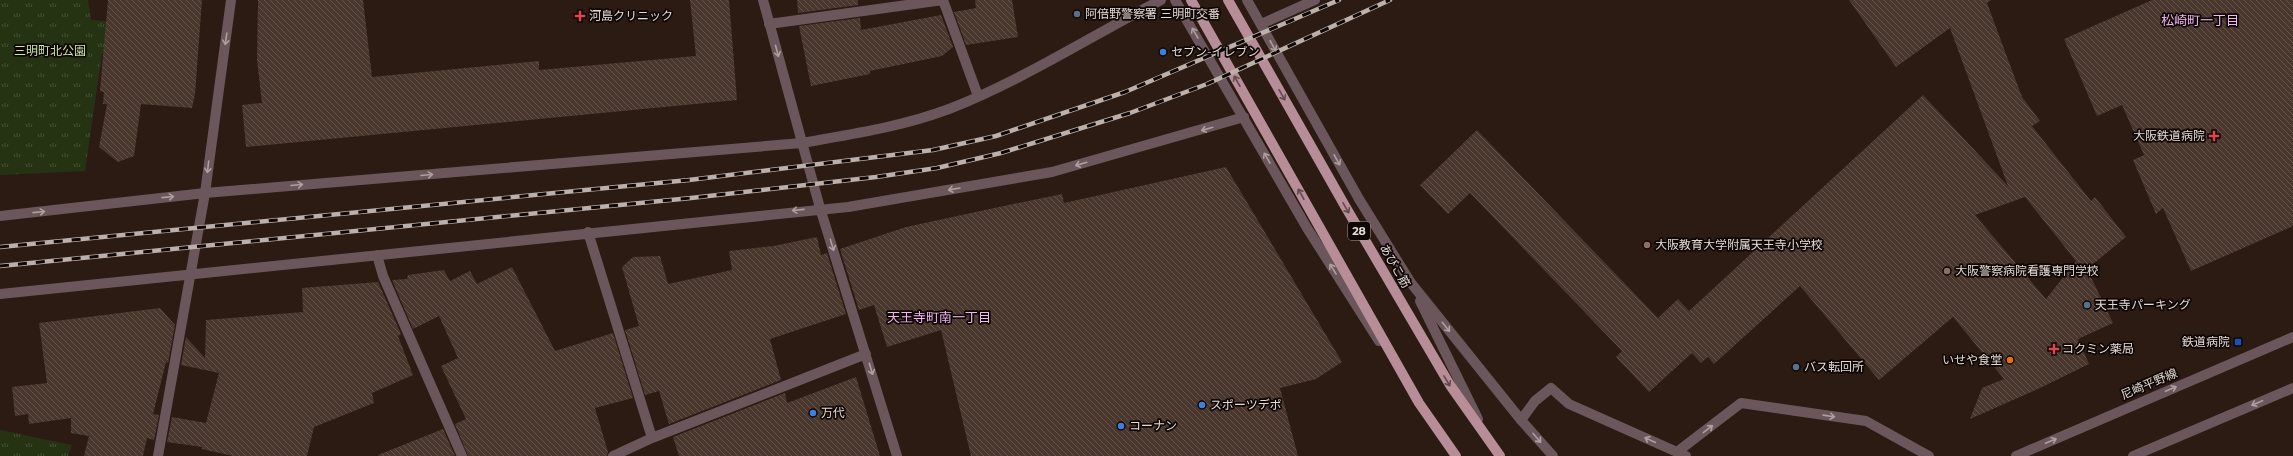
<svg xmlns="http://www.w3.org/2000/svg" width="2293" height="456" viewBox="0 0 2293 456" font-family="Montserrat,'Noto Sans JP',sans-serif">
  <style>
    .grass { fill: url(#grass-tufts) }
    .building { fill: url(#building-back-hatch); fill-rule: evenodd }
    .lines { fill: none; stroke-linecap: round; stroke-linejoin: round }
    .service { stroke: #6b575b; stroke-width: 10 }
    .minor { stroke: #6b575b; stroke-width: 10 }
    .tertiary { stroke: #6b575b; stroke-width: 10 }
    .primary { stroke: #b78e97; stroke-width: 10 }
    .rail-casing { stroke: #bdb0aa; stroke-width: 4.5 }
    .rail { stroke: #0e0705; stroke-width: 3; stroke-dasharray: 9; stroke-linecap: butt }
    .oneway { stroke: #ae9e9d }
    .oneway2 { stroke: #624a4e }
    .service-dot { fill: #5c6f8a; stroke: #0e0705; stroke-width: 1.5 }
    .health-dot { fill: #e0444e; stroke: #0e0705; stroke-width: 1.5 }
    .shop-dot { fill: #3f7fe0; stroke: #0e0705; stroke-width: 1.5 }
    .education-dot { fill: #8d6e63; stroke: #0e0705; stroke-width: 1.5 }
    .transit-dot { fill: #1a4fb4; stroke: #0e0705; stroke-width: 1.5 }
    .food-dot { fill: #e8710a; stroke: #0e0705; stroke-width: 1.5 }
    .labels { text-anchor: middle; stroke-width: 3.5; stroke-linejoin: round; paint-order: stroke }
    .shield { fill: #0e0705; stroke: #a49a95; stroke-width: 1 }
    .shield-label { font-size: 11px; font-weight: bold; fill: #e5d9d3 }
    .poi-label { font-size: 12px; fill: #e5d9d3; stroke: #0e0705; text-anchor: start }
    .park-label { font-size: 12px; fill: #cae9a9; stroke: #0e0705 }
    .street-label { font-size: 12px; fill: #e5d9d3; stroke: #0e0705 }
    .neighbourhood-label { font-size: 13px; fill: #f0b7f0; stroke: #0e0705 }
  </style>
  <defs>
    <pattern id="grass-tufts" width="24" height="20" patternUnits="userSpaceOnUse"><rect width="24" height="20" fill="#253312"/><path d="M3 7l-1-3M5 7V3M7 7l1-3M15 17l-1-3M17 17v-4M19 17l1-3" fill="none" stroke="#445034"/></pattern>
    <pattern id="building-back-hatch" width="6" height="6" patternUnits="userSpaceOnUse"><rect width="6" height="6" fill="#49372e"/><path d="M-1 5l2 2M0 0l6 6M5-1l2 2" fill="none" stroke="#63534b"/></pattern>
  </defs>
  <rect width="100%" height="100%" fill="#2b1b13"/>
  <path class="grass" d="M0,0h88l3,20 15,1 7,33h-11l-17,117 -85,4z
    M0,430l72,15 -4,11h-68z"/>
  <path class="building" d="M108,0h94l-7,94 -3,14 -51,-4 -7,52 -16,6 -19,-15 8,-43h-4l1,-12 -4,-1z
    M258,0h105l9,77 167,-16v9l157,-14 -6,-56h39l8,100 -491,47 -4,-42 20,-2 -5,-43z
    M797,0h61v5l-60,8z
    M975,0h37l6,37 -52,8 -12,-33 22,-4z
    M1849,0h142l-4,3 35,94 18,24 -8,5 59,75 4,-4 31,40 -39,32 26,54 -35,16 11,25 -49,24 -70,31 12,-31 22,-9 -51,-62 -74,63 -79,-94 -86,78 -6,-7 -7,6 -9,-10 -43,39 -33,-35 6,-6 -152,-158 -22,21 -28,-29 57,-55 181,188 20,-19 11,12 234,-216 85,91 -58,-158 -54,39zM2025,197l51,64 -30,38 -71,-84z
    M2152,0h141v226l-102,45 -28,-63 -7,6 -23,-54 11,-5 -22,-50 -25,11 -33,-77z
    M941,15l12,32 -11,9 -72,15v3l-59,12 -12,-60 61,-8 1,12z
    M1226,167l116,195 -26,17 -36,9 18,68h-327l-30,-126 -54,17 -13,-42 -15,5 -19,-61 66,-22 107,-23 49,-10 2,9z
    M817,237l4,18 6,-2 19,61 -76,25 11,41 -112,44 -10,-33 -14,4 -20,-65 14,-4 -17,-59 11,-10 27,-1 8,28 64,-14 -3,-19 44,-5z
    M512,267l43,84 58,-18 20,65 -38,10 13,44 -1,4h-139l-13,-32 11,-5 -25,-53 17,-8 -19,-42 -26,13 -21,-49 15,-1 1,-4 36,-5 6,11 20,-10 7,13z
    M378,282l23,52 -3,2 15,39 -41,18 2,10 -60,24 -7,29h-74l-31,-7v-2l-35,-5 5,-25 34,6 13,-50 -38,-8 5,-28 19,21 1,-38 97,-8 -1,-24z
    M160,308l15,17 -7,38 -2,-1 -13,52 6,1 -5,25 -7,-2 -4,18h-59l5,-20 -18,-3v-15l-42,6 -1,-10 -13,2 -3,-29 35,-4 -8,-60z
    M856,377l24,79h-201l-6,-19 112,-44 2,10z
    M443,429l12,27h-76l-1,-1z"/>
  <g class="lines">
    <path class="service" d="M1261,24l54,-24
      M1677,452l64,-49 125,18 63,35"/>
    <path class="minor" d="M763,0l57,208 77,248
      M769,24l174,-24 35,96
      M0,216l205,-23 597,-50c50,-9 99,-16 147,-34 74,-29 142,-73 212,-109
      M588,232l64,206
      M377,255l6,21 79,180
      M0,294l848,-87 204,-35 192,-55
      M1521,420l14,-19 16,-13 18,16 117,52
      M158,456l47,-263 26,-193
      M613,456l39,-18 214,-84"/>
    <path class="tertiary" d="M1175,0l132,228 72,113
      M1247,0l112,199 52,84 110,137 32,36
      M1420,301l58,118
      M2016,456l277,-119
      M2133,456l160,-68"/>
    <path class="primary" d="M1191,0l228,403 37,53
      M1228,0l117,206 105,179 50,71"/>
    <defs>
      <path id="rail" d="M0,247l689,-67 244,-30 63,-14 129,-44 214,-92
        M0,266l691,-68 185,-21 61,-9 64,-15 129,-40 77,-29 183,-84"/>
    </defs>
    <use href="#rail" class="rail-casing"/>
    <use href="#rail" class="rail"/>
  </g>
  <defs><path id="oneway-shaft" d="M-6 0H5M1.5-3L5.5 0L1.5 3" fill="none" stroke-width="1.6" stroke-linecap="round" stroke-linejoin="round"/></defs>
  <g class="oneway">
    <use href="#oneway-shaft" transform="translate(1195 33) rotate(-120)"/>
    <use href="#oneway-shaft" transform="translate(226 39) rotate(98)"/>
    <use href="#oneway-shaft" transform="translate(1273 46) rotate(61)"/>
    <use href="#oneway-shaft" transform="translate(777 51) rotate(75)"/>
    <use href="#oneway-shaft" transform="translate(1207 129) rotate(164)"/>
    <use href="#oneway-shaft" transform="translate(1267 158) rotate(-120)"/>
    <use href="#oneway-shaft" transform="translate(1337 160) rotate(61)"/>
    <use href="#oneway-shaft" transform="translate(1081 164) rotate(164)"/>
    <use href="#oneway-shaft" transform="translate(208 167) rotate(97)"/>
    <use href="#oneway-shaft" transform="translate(427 175) rotate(-5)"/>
    <use href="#oneway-shaft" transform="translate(297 185) rotate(-5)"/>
    <use href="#oneway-shaft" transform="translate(954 189) rotate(170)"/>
    <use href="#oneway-shaft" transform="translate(168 197) rotate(-6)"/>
    <use href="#oneway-shaft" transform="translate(798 210) rotate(174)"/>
    <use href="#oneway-shaft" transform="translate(39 212) rotate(-6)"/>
    <use href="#oneway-shaft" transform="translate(832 245) rotate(73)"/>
    <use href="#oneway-shaft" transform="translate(1333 269) rotate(-122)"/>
    <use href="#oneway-shaft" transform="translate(1446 327) rotate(51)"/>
    <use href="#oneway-shaft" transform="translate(871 369) rotate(73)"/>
    <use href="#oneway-shaft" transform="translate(2171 389) rotate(-23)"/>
    <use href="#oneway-shaft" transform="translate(2257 403) rotate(157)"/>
    <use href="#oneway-shaft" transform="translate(1829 416) rotate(8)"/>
    <use href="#oneway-shaft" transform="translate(1708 429) rotate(-38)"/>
    <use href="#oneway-shaft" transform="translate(1537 438) rotate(49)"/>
    <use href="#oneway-shaft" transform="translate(1650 440) rotate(-155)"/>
    <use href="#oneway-shaft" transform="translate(2051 441) rotate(-23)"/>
  </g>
  <g class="oneway2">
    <use href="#oneway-shaft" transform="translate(1237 81) rotate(-119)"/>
    <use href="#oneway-shaft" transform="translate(1282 95) rotate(61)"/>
    <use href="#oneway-shaft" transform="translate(1301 194) rotate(-119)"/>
    <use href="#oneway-shaft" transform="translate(1346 208) rotate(60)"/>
    <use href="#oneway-shaft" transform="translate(1447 381) rotate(59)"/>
  </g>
  <g class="service-dot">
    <circle cx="1077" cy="14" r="4"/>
    <circle cx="2087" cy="305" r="4"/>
    <circle cx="1796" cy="367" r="4"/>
  </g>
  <g class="health-dot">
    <path d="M578 10h4v4h4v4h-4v4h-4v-4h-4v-4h4z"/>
    <path d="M2212 130h4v4h4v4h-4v4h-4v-4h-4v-4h4z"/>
    <path d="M2052 343h4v4h4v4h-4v4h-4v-4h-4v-4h4z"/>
  </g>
  <g class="shop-dot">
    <circle cx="1163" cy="52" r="4"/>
    <circle cx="1202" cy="405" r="4"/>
    <circle cx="813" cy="413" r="4"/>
    <circle cx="1121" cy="426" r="4"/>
  </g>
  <g class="education-dot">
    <circle cx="1647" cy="245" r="4"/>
    <circle cx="1947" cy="271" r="4"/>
  </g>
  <rect class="transit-dot" x="2234" y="338" width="8" height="8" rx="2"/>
  <circle class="food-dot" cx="2010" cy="360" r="4"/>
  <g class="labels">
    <rect class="shield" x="1348" y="222" width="22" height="18" rx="3"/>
    <g class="shield-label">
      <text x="1359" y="235">28</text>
    </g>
    <g class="poi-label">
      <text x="1085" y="18">阿倍野警察署 三明町交番</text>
      <text x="589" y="20">河島クリニック</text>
      <text x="1171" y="56">セブン-イレブン</text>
      <text x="2205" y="140" text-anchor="end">大阪鉄道病院</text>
      <text x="1655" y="249">大阪教育大学附属天王寺小学校</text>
      <text x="1955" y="275">大阪警察病院看護専門学校</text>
      <text x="2095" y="309">天王寺パーキング</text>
      <text x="2230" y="346" text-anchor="end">鉄道病院</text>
      <text x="2062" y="353">コクミン薬局</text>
      <text x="2002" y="364" text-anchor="end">いせや食堂</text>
      <text x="1804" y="371">バス転回所</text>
      <text x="1210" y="409">スポーツデポ</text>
      <text x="821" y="417">万代</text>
      <text x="1129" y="430">コーナン</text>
    </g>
    <g class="park-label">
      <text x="50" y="55">三明町北公園</text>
    </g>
    <g class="street-label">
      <text transform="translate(1395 266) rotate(60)" y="4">あびこ筋</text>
      <text transform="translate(2149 384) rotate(-23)" y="4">尼崎平野線</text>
    </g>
    <g class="neighbourhood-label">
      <text x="2200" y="25">松崎町一丁目</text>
      <text x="939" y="322">天王寺町南一丁目</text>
    </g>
  </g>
</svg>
